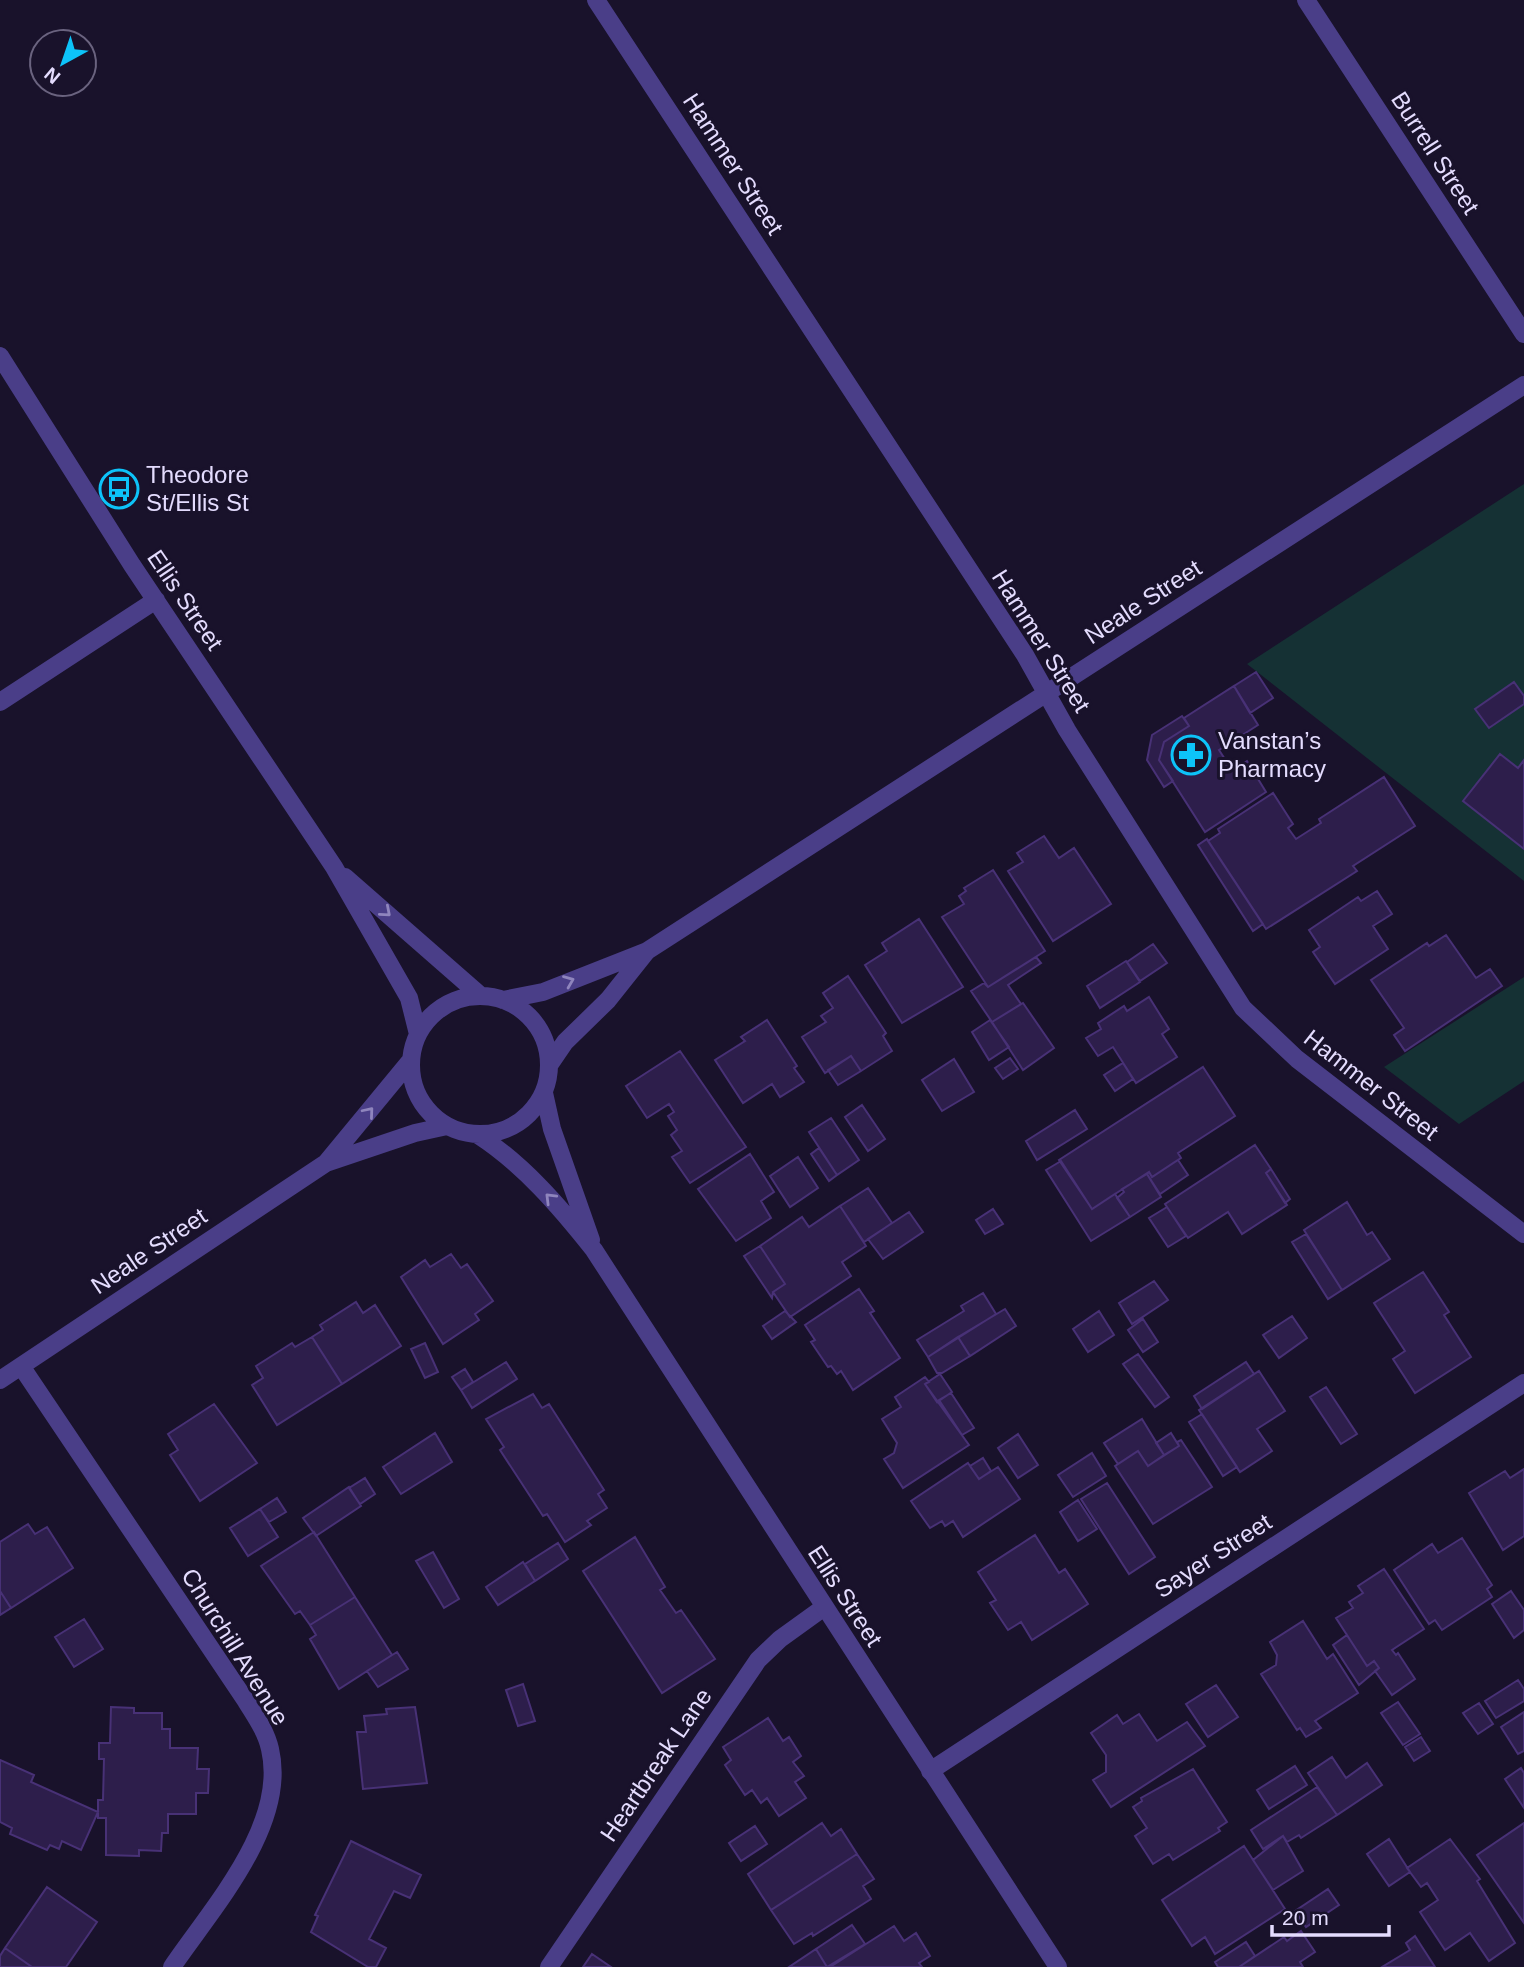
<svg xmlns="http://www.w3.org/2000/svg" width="1524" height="1967" viewBox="0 0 1524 1967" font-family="Arial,sans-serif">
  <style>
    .green { fill: #153134 }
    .building { fill: #2d1e4b; stroke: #483176; stroke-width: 2 }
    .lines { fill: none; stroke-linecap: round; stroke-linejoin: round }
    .service { stroke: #4a3e88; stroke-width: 18 }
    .minor { stroke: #4a3e88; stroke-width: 18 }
    .oneway { stroke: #8f85bd }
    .labels { text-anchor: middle; stroke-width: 6; stroke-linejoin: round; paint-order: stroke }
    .street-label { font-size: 24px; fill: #e4dcfe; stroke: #19122b }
    .poi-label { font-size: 24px; fill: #e4dcfe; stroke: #19122b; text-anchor: start }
  </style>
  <rect width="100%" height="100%" fill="#19122b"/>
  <path class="green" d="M1524,484v397l-277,-217z
    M1524,977v104l-65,43 -75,-57z"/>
  <path class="building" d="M1256,672l17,26 -23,15 -16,-27z
    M1514,682l10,14v8l-35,24 -14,-19z
    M1234,686l24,39 -39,25 13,20 15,-9 19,31 -61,40 -46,-72 5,-18 25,-16 -5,-8z
    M1182,716l7,10 -25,16 -5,18 14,21 -9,6 -17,-27 5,-25z
    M1500,754l18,14 6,-8v89l-61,-48z
    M1384,777l31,49 -62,40 4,5 -91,58 -58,-88 12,-8 -2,-4 55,-36 20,31 -5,4 8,11 25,-16 -2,-4z
    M1044,836l15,22 15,-10 37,56 -58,37 -45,-70 15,-9 -6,-9z
    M1207,839l56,85 -10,7 -55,-86z
    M993,870l52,81 -57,36 -46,-70 22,-13 -5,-8 7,-5 -2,-3z
    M1377,891l15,23 -19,12 15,23 -53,35 -22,-32 7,-5 -11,-17 49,-33 3,4z
    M919,919l44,68 -61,36 -37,-58 22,-14 -5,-8z
    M1446,935l30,43 14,-9 12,17 -97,65 -11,-16 10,-7 -33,-48 56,-37 2,3z
    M1153,944l14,19 -27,18 -13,-19z
    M1036,957l5,6 -33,22 13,19 -29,18 -21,-31 13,-8 4,4z
    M1126,961l14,21 -40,26 -13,-22z
    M848,976l38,57 -3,3 9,15 -31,20 -10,-15 -26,17 -23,-36 24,-15 -5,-6 12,-8 -10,-15z
    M1149,997l20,32 -7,5 15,23 -41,26 -23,-36 -15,9 -12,-18 15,-9 -3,-6 26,-17 3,5z
    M1023,1003l31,45 -31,22 -31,-48z
    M767,1020l30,46 -3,2 10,14 -24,15 -8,-13 -29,19 -28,-43 30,-19 -4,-4z
    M990,1020l19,27 -20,13 -17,-28z
    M680,1051l66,96 -56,36 -18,-26 10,-6 -11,-16 6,-5 -9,-14 6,-4 -5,-8 -22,14 -21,-32z
    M851,1056l10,15 -23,14 -10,-15z
    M1010,1058l8,11 -15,10 -8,-11z
    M954,1059l20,33 -32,19 -20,-31z
    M1123,1063l10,16 -18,12 -11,-16z
    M1203,1067l32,49 -57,37 3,5 -29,19 -3,-5 -57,37 -33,-49z
    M862,1105l23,34 -17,12 -23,-34z
    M1075,1110l12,19 -50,31 -11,-19z
    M831,1118l28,42 -22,15 -28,-43z
    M1255,1145l16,24 -5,4 21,32 -45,29 -14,-22 -40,26 -23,-34z
    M819,1148l18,27 -8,6 -18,-27z
    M750,1154l24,38 -13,9 10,17 -35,23 -38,-52z
    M798,1157l20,31 -28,19 -20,-31z
    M1178,1160l10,15 -28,19 -13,-20 2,-2 3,5z
    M1061,1161l31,48 23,-15 15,23 -39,24 -45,-71z
    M1271,1169l19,30 -5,4 -19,-30z
    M1147,1174l14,23 -31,20 -13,-19 7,-6 -2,-3z
    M868,1188l24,35 -28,19 -24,-36z
    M1347,1202l20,33 5,-3 18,27 -48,31 -38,-60z
    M840,1206l26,40 -24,16 9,14 -61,41 -17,-25 12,-8 -25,-38 42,-29 7,10z
    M1167,1207l19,29 -18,11 -19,-29z
    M993,1209l10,15 -18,10 -9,-14z
    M909,1212l14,20 -40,27 -15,-20z
    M1306,1234l36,56 -14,9 -36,-57z
    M760,1246l25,38 -12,8 -1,6 -28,-42z
    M451,1254l10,14 6,-4 26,37 -18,13 4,6 -36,24 -42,-67 24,-17 5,7z
    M1423,1272l26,40 -5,3 27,42 -56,36 -22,-34 12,-8 -31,-48z
    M1154,1281l14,19 -36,24 -13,-21z
    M859,1289l15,22 -4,2 30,45 -47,32 -12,-19 -4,3 -6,-8 -3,1 -17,-25 4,-2 -10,-15z
    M983,1293l13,21 -68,43 -11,-17 47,-29 -3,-5z
    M356,1302l7,11 12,-8 26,41 -59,38 -30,-47 11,-7 -3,-5z
    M1005,1309l11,17 -46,30 -12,-19z
    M785,1311l11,11 -24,17 -9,-13z
    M1099,1311l15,24 -26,17 -15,-23z
    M1292,1316l15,22 -28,20 -16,-23z
    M1143,1319l15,23 -15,10 -15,-22z
    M312,1337l30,47 -65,41 -25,-40 11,-7 -7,-12 36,-23 3,4z
    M958,1337l12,19 -28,17h-5l-9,-16z
    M425,1343l13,29 -13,6 -14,-29z
    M1138,1354l31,43 -14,10 -32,-43z
    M506,1362l11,17 -45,29 -11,-18z
    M1246,1362l8,12 -52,35 -8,-13z
    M465,1369l8,13 -12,8 -9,-13z
    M1259,1371l26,40 -28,18 15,22 -32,21 -41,-62z
    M940,1374l12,18 -15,10 -12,-18z
    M925,1377l4,5 -4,2 44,61 -66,43 -19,-29 10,-6 3,-10 -15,-24 19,-12 -6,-10z
    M1326,1387l31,47 -16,10 -31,-47z
    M951,1393l23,35 -12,7 -23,-35z
    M533,1394l9,14 7,-4 55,86 -6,4 9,14 -20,13 4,4 -26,17 -18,-28 -4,2 -43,-66 4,-3 -18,-28z
    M214,1404l43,59 -57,38 -30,-46 8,-5 -10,-16z
    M1202,1414l35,53 -14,9 -34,-54z
    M1142,1419l22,36 -16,11 -10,-15 -20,13 -14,-21z
    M435,1433l17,29 -51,32 -18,-27z
    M1171,1433l8,13 -15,9 -8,-12z
    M1018,1434l20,31 -20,13 -20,-30z
    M1181,1440l31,47 -59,37 -38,-58 23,-15 10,15 31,-20 -2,-4z
    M1092,1453l14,23 -33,21 -15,-22z
    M983,1458l8,13 -12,8 -9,-13z
    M968,1463l11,16 19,-12 22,32 -57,38 -10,-16 -8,5 -3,-5 -12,7 -19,-27z
    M1524,1469v67l-21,14 -34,-57 36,-22 5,7z
    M365,1478l10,16 -15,10 -11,-16z
    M1107,1483l48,74 -26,17 -48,-75z
    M349,1487l12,19 -45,30 -13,-18z
    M277,1498l9,14 -17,10 -9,-13z
    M1078,1500l19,29 -19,12 -18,-29z
    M260,1509l18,28 -30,19 -18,-28z
    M28,1524l7,10 12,-7 26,41 -62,40 -11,-17v-49z
    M314,1532l41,65 -45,28 -10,-14 -5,3 -34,-48z
    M1035,1535l24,38 6,-4 23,35 -56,36 -11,-18 -13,8 -18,-27 6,-3 -18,-28z
    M635,1537l30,50 -5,3 16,23 5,-3 34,49 -53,34 -79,-122z
    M1462,1538l30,47 -5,4 5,8 -50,33 -7,-10 -6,4 -35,-54 38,-26 6,9z
    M558,1543l10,16 -33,22 -10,-17z
    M433,1552l26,47 -15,9 -28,-47z
    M523,1562l12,19 -37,24 -12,-18z
    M1384,1569l40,60 -32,21 4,5 2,-2 17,26 -23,16 -17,-24 4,-3 -5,-7 -7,5 -31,-48 17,-10 -4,-6 14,-9 -5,-7z
    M0,1591l11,17 -11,7z
    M1511,1591l13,19v20l-10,8 -22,-34z
    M355,1597l37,58 -53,34 -29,-50 6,-4 -6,-10z
    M84,1619l19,30 -29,18 -19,-30z
    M1303,1621l24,38 6,-5 25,39 -43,28 6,7 -15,9 -6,-9 -3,2 -36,-56 15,-9 1,-10 -7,-13z
    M1347,1635l20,31 7,-5 5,7 -20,17 -26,-40z
    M397,1652l11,17 -30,18 -11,-16z
    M1518,1680l6,9v12l-28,17 -11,-17z
    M523,1684l12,37 -17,5 -12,-36z
    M1216,1685l22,32 -30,20 -22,-33z
    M1398,1702l22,32 -17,11 -22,-32z
    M1479,1703l14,21 -15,10 -15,-21z
    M111,1707l23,1v5h28v16h8v19h28l-1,21h12l-1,24h-12v21h-28v19h-6l-1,18 -22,-1v6l-33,-1v-37h-8v-18h5l1,-41h-5v-16h11z
    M415,1707l12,76 -64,6 -6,-57h9l-2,-16 23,-2 -1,-5z
    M1524,1712v39l-6,3 -17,-27z
    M1139,1714l18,27 30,-19 18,24 -94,61 -18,-27 13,-8v-17l-15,-22 26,-18 6,9z
    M768,1718l15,23 6,-4 12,19 -8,6 11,14 -9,6 11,16 -27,18 -12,-18 -6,5 -9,-13 -7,5 -20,-30 6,-5 -8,-13z
    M1421,1737l9,14 -16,10 -9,-14z
    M1332,1757l14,21 21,-15 15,22 -45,30 -29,-42z
    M0,1760l34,15 -3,7 67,30 -17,38 -19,-9 -3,8 -9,-4 -3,5 -37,-16 2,-6 -12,-6z
    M1295,1766l12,19 -38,24 -12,-19z
    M1521,1768l3,5v35l-19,-29z
    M1193,1769l34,53 -9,6 2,3 -47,29 -4,-6 -16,10 -18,-28 12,-8 -14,-21 9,-6 -1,-3z
    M1317,1787l20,28 -36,23 -2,-3 -12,7 -4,-6 -20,13 -12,-19z
    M822,1823l9,13 10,-7 16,25 -86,56 -23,-36z
    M1524,1823v100l-47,-68z
    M755,1826l12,18 -26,17 -12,-18z
    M1283,1836l20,35 -30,19 -20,-30z
    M1389,1839l21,33 -21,14 -22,-32z
    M1450,1839l30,40 -3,2 38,62 -26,18 -19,-28 -25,17 -25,-38 18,-12 -11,-17 -6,4 -14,-19z
    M351,1841l70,34 -11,23 -16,-7 -25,48 17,9 -10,19h-8l-57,-35 7,-16 -3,-1z
    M1244,1846l41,63 -70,45 -10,-17 -13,9 -30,-46z
    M857,1854l17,25 -11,7 8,13 -58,37 -1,-3 -18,11 -23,-34z
    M47,1887l50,35 -31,45h-34l-27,-19z
    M1328,1889l11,16 -33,22 -11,-16z
    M852,1925l13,19 -38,23 -11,-18z
    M894,1926l10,15 12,-8 14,23 -11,7 3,4h-92z
    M1301,1931l14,21 -15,10 3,5h-64l45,-30 3,4z
    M1415,1936l20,31h-53l28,-17 -4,-7z
    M1246,1942l9,14 -16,11h-21l-3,-5z
    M5,1948l27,19h-32v-11z
    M816,1949l11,18h-38z
    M592,1954l19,13h-28z"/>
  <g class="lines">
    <path class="service" d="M549,1967l209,-307 22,-21 43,-31"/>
    <path class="minor" d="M596,0l429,655 42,75 176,278 54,51 227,175
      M1306,0l218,334
      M0,356l132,209 202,302 75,131 9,36
      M0,702l156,-102
      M345,877l136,119
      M411 1065a69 69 0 1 1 138 0a69 69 0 1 1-138 0Z
      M503,1000l40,-8 104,-41 877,-566
      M550,1064l15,-22 43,-42 39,-49
      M544,1093l8,36 39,111
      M478,1135c45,29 82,72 116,115l464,717
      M326,1163l85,-103
      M21,1366l225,335c9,15 20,30 24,48 18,76 -58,159 -98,218
      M0,1380l326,-217 89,-30 32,-7
      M930,1771l594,-388"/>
  </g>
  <defs><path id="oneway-chevron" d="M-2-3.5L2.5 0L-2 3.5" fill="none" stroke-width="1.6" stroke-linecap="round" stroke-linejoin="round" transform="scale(1.75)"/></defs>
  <g class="oneway">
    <use href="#oneway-chevron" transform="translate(386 912) rotate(41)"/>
    <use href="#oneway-chevron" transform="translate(569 981) rotate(-22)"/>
    <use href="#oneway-chevron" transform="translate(369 1112) rotate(-50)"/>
    <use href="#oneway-chevron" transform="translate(550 1198) rotate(-135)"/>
  </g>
  <defs>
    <symbol id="bus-ring" viewBox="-11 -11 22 22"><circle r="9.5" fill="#19122b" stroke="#0dc3f9" stroke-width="1.5"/><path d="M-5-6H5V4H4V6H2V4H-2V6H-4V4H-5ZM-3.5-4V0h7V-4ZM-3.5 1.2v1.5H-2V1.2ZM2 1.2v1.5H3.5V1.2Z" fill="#0dc3f9"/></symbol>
    <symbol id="pharmacy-ring" viewBox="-11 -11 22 22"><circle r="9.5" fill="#19122b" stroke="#0dc3f9" stroke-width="1.5"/><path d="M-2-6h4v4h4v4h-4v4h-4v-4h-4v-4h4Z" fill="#0dc3f9"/></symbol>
  </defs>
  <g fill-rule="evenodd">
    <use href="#bus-ring" x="97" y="467" width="44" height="44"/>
    <use href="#pharmacy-ring" x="1169" y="733" width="44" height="44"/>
  </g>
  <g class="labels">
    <g class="street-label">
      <text transform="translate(1435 153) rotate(57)" y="8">Burrell Street</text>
      <text transform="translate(733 164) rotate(57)" y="8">Hammer Street</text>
      <text transform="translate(185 600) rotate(56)" y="8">Ellis Street</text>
      <text transform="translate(1143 602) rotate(-33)" y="8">Neale Street</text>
      <text transform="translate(1041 641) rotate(58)" y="8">Hammer Street</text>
      <text transform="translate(1371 1085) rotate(38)" y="8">Hammer Street</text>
      <text transform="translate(149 1251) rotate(-34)" y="8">Neale Street</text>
      <text transform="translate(1213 1556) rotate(-33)" y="8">Sayer Street</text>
      <text transform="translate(845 1596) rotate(57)" y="8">Ellis Street</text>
      <text transform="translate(235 1647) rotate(58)" y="8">Churchill Avenue</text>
      <text transform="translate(656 1765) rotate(-56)" y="8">Heartbreak Lane</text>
    </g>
    <g class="poi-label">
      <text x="146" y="483">Theodore<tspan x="146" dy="28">St/Ellis St</tspan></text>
      <text x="1218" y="749">Vanstan’s<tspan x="1218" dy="28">Pharmacy</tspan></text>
    </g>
  </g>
  <g transform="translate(63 63) rotate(220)"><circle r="33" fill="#19122b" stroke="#6a637f" stroke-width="2"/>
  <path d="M0-5L12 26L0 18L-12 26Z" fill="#0dc3f9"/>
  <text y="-10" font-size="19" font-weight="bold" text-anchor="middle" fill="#e4dcfe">N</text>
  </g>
  <path d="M1272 1925v10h117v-10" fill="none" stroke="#e4dcfe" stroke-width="3.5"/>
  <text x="1282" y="1925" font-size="21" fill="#e4dcfe" stroke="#19122b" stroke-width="5" paint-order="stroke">20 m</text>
</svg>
